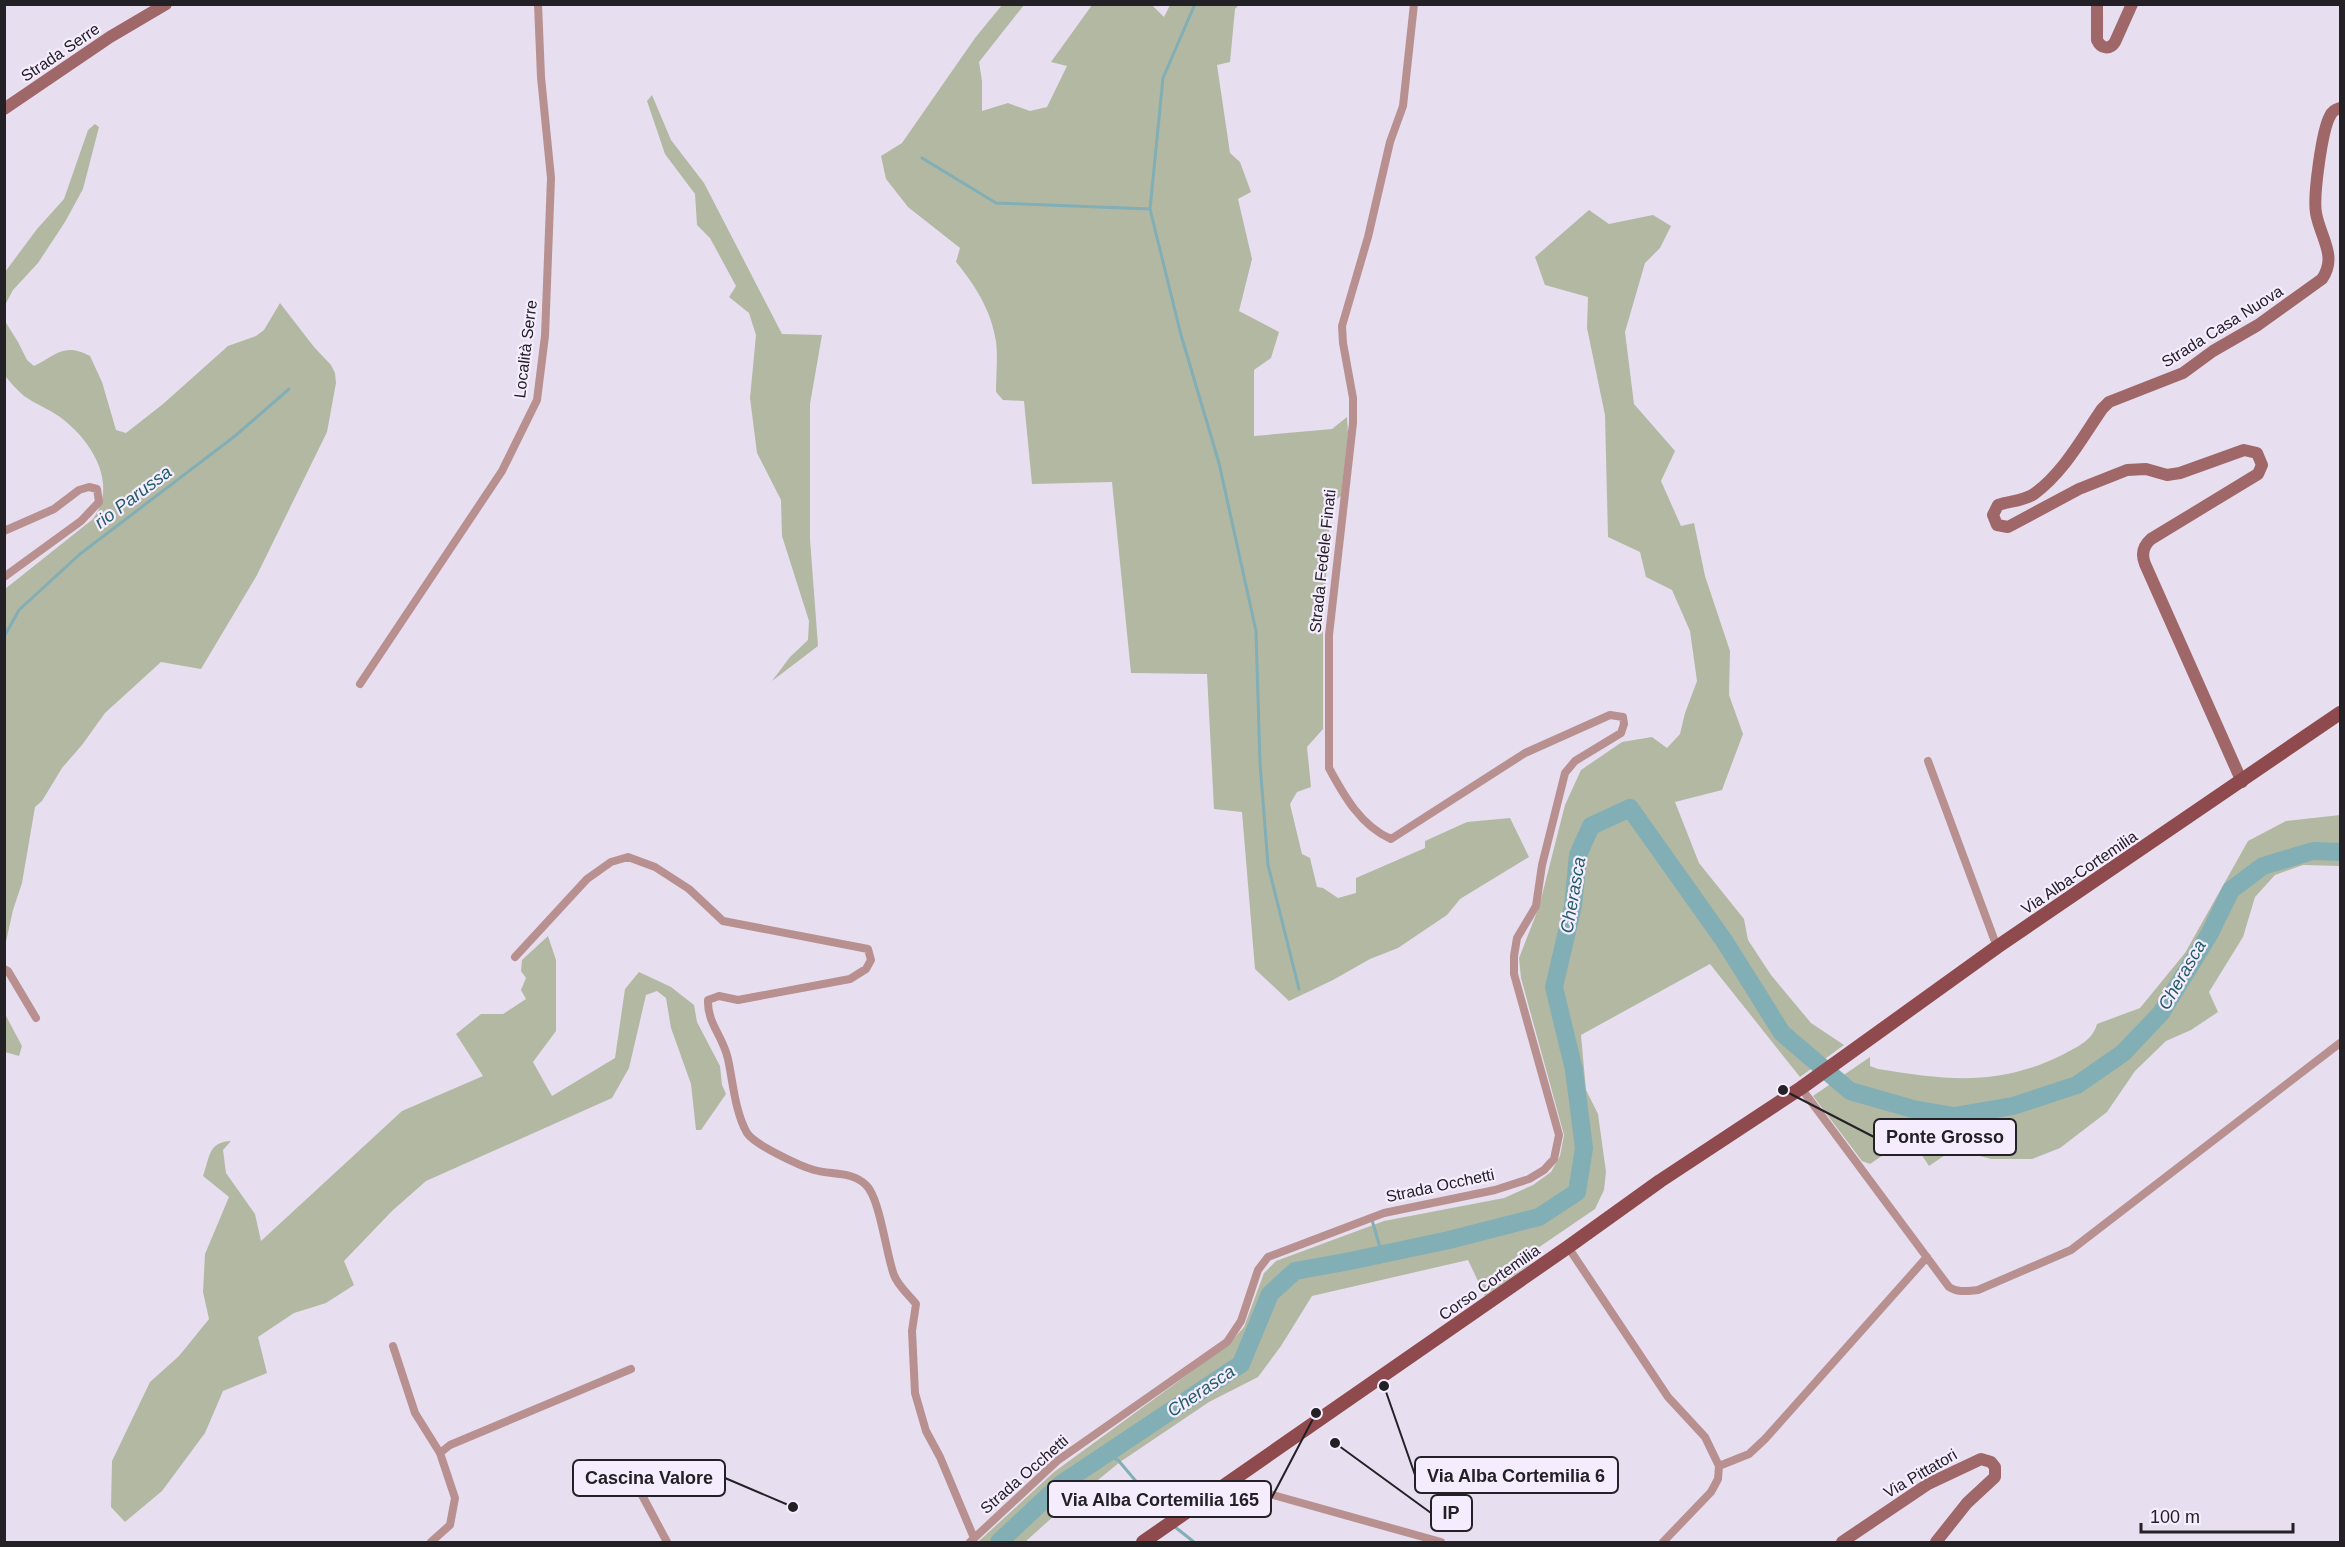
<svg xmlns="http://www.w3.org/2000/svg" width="2345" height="1547" viewBox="0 0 2345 1547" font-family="Arial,sans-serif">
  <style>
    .green { fill: #b3b8a3 }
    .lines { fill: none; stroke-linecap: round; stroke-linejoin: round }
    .stream { stroke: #82aeb6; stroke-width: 3 }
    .river { stroke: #82aeb6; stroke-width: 18 }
    .street { stroke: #b89090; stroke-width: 8 }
    .secondary { stroke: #a06769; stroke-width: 12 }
    .primary { stroke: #8e4a4d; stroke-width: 14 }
    .labels { text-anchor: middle; stroke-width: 4.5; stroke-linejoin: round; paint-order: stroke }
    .street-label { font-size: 16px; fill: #232026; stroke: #f5ecfe }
    .water-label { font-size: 18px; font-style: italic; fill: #215d67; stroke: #f5ecfe }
    .leader { fill: none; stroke: #232026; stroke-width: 2 }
    .callout-dot { fill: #232026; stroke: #f5ecfe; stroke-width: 2 }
    .callout { fill: #f5ecfe; stroke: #232026; stroke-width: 2 }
    .callout-label { font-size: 18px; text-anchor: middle; font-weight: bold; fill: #232026 }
  </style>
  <rect width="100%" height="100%" fill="#e7dff0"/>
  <path class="green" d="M1002,5h22l-45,57 3,19v30l26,-8 22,8 17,-4 20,-41 -16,-4 41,-57h60l12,12 6,-12h69l-4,4 -5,53 -13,3 13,88 10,9 11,30 -13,7 14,60 -13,52 40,21 -8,26 -17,12v66l78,-7 15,-12 1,16 -7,63 -10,7 -8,117v109l-16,18 4,40 -14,5 -7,12 12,50 8,4 7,29 6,1 15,10 18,-5v-15l69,-30v-7l42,-19 43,-4 19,39 -69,42 -13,16 -49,33 -28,11 -37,21 -44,21 -34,-32 -13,-157 -28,-3 -7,-135 -76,-1 -19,-191 -80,2 -8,-83 -21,-1 -7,-8c0,-16 2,-35 0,-51 -5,-31 -21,-56 -40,-79l4,-14 -52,-41 -22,-28 -5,-23 21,-13 73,-105z
    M652,95l19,45 33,43 78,151 40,1 -12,69v135l8,107 -46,35 18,-24 18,-17 1,-19 -27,-85 -1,-36 -24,-47 -7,-55 6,-63 -7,-22 -20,-16 7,-11 -26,-48 -13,-13 -2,-31 -30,-40 -18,-53z
    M95,124l4,3 -16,62 -18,33 -27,41 -25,27 -8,15v-33l32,-43 27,-30 24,-69z
    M1589,210l20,14 44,-9 18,11 -11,22 -15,15 -20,69 9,72 41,47 -14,30 20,45 13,-3 11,53 25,75 -1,44 14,39 -21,56 -47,12 24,61 45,56 4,21 23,35 40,48 33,22 -44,32 -90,-113 -129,71 5,55 12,24 8,58 -2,18 -9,19 -66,45 1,10 -45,32 -17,-36 -156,36 -31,50 -23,31 -49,25 -89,60 -65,53 -30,27h-47l76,-70 174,-127 16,-18 20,-54 12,-12 108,-40 120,-23 29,-13 18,-13 9,-16 4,-21 -43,-157 -2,-20 20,-51 26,-102 16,-35 41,-28 30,-5 15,11 13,-14 5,-21 12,-32 -7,-50 -18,-41 -26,-13 -6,-25 -32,-15 -3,-122 -18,-87 1,-31 -43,-12 -10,-28z
    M280,303l34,44 17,18 4,8 1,10 -9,49 -70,143 -56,94 -40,-7 -56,51 -23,32 -20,23 -20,33 -7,6 -13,76 -9,27 -8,36 1,10 -1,8v-375l88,-70c26,-36 -2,-79 -33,-102 -11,-8 -25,-13 -36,-21 -7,-6 -13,-13 -19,-20v-55l13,21 9,18 7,6c22,-11 30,-24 56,-10l12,26 14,48 10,3 37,-29 65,-58 28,-10 8,-6z
    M2340,815v51l-37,-1 -28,10 -20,22 -12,40 -34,55 9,20 -27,18 -25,11 -31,30 -28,41 -47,36 -28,11h-41l-37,-10 -25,17 -19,-29 -40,27 -8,-3 -49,-65 57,-39v9l8,3c68,11 121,18 186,-15 13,-7 29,-14 33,-30l43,-16 45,-55 63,-112 38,-20z
    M548,936l8,24v71l-23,31 19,34 63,-38 10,-69 14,-17 32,15 23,18 3,17 23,44 2,19 4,9 -25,36h-5l-5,-46 -20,-56 -5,-30 -9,-7 -11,4 -17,73 -17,30 -186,83 -34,30 -48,50 10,24 -28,18 -32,10 -36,24 9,36 -44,18 -18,42 -43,58 -37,31 -14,-15 1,-46 38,-79 29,-26 30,-37 -6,-27 2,-38 24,-57 -26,-21c7,-19 5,-34 28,-35l-8,9 3,23 29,41 6,27 141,-130 81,-35 -27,-42 25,-20h22l23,-15 -5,-9 5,-12 -5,-7 1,-11z
    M5,1014l17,32 -3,10 -14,-4z"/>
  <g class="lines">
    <path class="stream" d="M1195,4l-32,74 -13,131 31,126 38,128 37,168 4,132 8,102 31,124
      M922,158l74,45 154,6
      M4,637l15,-27 61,-56 155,-118 54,-47
      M1372,1220l10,34
      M1106,1455l12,5 50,59
      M1175,1527l19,15"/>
    <path class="river" d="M999,1542l62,-58 180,-120 29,-70 25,-23 55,-10 99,-21 90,-23 38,-25 7,-44 -10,-78 -20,-83 19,-81 5,-51 13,-29 39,-18 95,134 57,91 68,58 63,18 41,7 59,-10 64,-21 46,-32 38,-40 49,-80 21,-43 32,-24 50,-15 27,1"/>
    <path class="street" d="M4,531l50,-22 25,-19 10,-3 8,2 2,13 -18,19 -77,56
      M360,684l142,-213 35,-71 8,-64 6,-158 -10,-101 -3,-73
      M1928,761l69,186
      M515,957l72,-78 24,-17 17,-5 27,10 34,22 34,32 145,28 3,11 -5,9 -16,10 -112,21 -19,-4 -11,4c-1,23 15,36 20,59 5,23 7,53 19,74 8,12 53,33 67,37 17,5 38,1 52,15 14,13 20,69 28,90 4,11 15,20 22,29l-4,27 3,62 11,38 14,26 34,81
      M4,969l4,2 28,47
      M1801,1088l148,199c9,6 18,4 29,3l93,-40 269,-207
      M1568,1247l100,150 37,40 14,29 -1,13 -7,13 -48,50
      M393,1346l22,67 25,40 15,45 -5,27 -19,17
      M440,1453l10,-8 181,-76
      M1719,1466l30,-12 16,-15 162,-182
      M1232,1480l41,15 168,47
      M635,1482l32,60
      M970,1542l87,-81 170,-119 14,-21 17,-51 10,-13 116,-44 111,-23 34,-11 15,-9 10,-11 5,-24 -45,-161v-18l3,-18 19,-32 6,-41 23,-92 10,-12 46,-28 3,-9 -1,-7 -13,-2 -85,38 -134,86c-30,-13 -47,-43 -62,-71v-133l24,-212v-25l-10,-55 -1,-17 26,-89 22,-95 13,-36 11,-102"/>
    <path class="secondary" d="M2097,4v36c4,9 13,10 18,2l17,-38
      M4,109l106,-72 56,-33
      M2242,782l-97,-218c-4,-10 -2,-18 6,-25l107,-65 4,-9 -5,-12 -13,-3 -64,23 -13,2 -21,-6 -19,1 -48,19 -71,38 -11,-2 -4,-10 5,-10c12,-4 26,-4 36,-11 30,-22 48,-56 68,-85l7,-7 74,-29 30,-22 45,-26 64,-46c16,-23 -2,-42 -6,-66 -3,-17 6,-83 14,-97 2,-5 6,-7 10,-8
      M1842,1542l86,-58 53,-25 10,3 4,5v10l-28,26 -31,39"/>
    <path class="primary" d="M1143,1542l425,-295 92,-66 141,-93 196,-141 343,-234"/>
  </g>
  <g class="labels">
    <g class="street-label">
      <text transform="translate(60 52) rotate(-34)" y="6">Strada Serre</text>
      <text transform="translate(2222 326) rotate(-32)" y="6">Strada Casa Nuova</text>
      <text transform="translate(525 349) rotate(-83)" y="6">Località Serre</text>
      <text transform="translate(1322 561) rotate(-84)" y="6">Strada Fedele Finati</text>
      <text transform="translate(2079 872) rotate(-34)" y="6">Via Alba-Cortemilia</text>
      <text transform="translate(1440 1185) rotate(-12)" y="6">Strada Occhetti</text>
      <text transform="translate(1489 1282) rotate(-35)" y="6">Corso Cortemilia</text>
      <text transform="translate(1920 1473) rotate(-30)" y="6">Via Pittatori</text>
      <text transform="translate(1024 1474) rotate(-41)" y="6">Strada Occhetti</text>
    </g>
    <g class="water-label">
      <text transform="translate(133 497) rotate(-37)" y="6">rio Parussa</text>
      <text transform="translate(1573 895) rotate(-80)" y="6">Cherasca</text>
      <text transform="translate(2182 975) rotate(-60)" y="6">Cherasca</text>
      <text transform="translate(1201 1391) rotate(-34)" y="6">Cherasca</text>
    </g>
  </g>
  <path class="leader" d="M1783 1090L1874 1137M1384 1386L1415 1475M793 1507L725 1478M1316 1413L1271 1499M1335 1443L1431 1513"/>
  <g class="callout-dot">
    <circle cx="1783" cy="1090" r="6"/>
    <circle cx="1384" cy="1386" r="6"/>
    <circle cx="793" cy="1507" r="6"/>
    <circle cx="1316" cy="1413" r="6"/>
    <circle cx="1335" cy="1443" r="6"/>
  </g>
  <g class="callout">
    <rect x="1874" y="1119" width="142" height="36" rx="6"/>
    <rect x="1415" y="1457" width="203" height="36" rx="6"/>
    <rect x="573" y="1460" width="152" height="36" rx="6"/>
    <rect x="1048" y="1481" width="223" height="36" rx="6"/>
    <rect x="1431" y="1495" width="41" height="36" rx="6"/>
  </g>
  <g class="callout-label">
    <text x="1945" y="1143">Ponte Grosso</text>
    <text x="1516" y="1482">Via Alba Cortemilia 6</text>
    <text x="649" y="1484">Cascina Valore</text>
    <text x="1160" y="1506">Via Alba Cortemilia 165</text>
    <text x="1451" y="1519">IP</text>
  </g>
  <rect width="2345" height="1547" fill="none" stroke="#232026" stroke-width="12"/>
  <path d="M2141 1523v9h152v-9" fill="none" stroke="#232026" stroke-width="3"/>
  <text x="2150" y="1523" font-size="18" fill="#232026" stroke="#f5ecfe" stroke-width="4.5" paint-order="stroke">100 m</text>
</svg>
